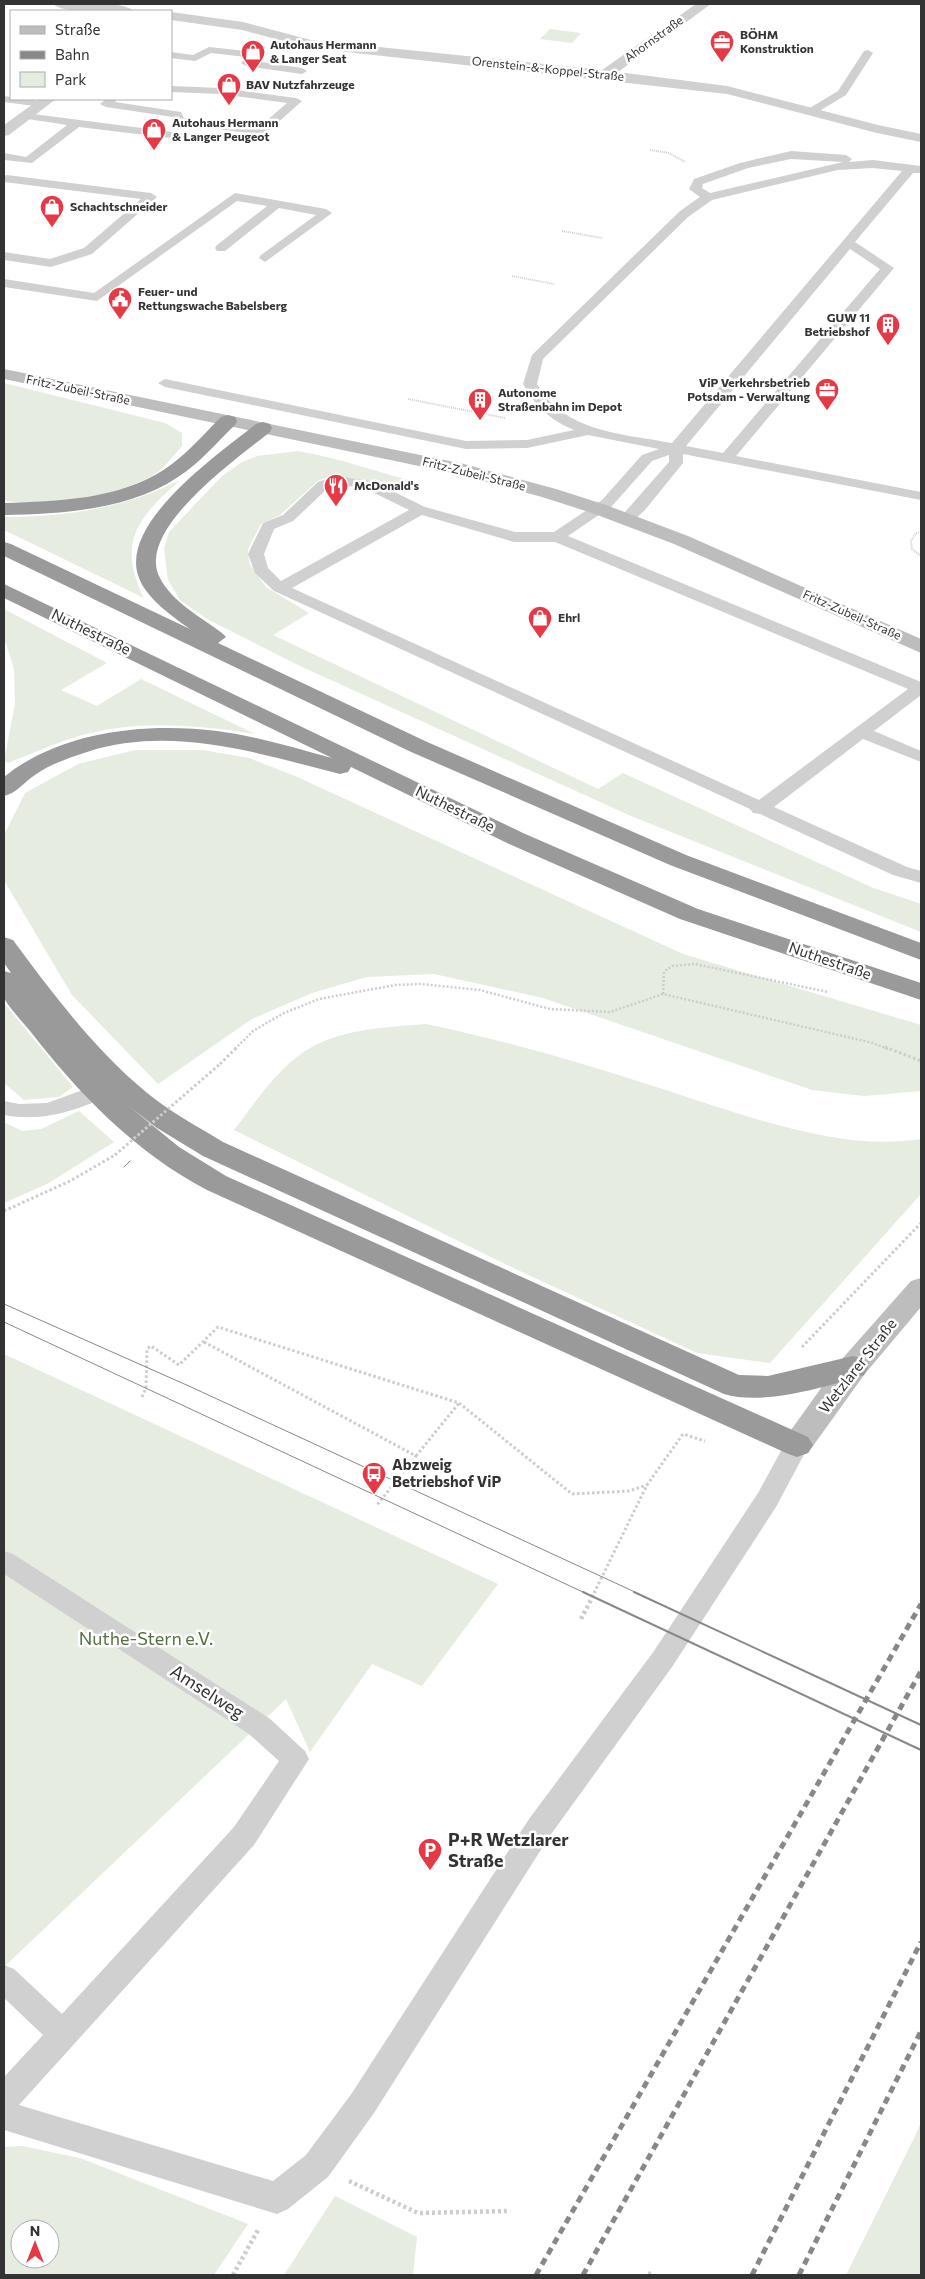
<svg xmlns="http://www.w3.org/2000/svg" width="925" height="2279" viewBox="0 0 925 2279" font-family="Commissioner,sans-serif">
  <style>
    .green { fill: #e6ecdf; fill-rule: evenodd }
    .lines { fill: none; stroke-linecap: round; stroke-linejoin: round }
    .path-far3 { stroke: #cdcdcd; stroke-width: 2; stroke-dasharray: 1 1; stroke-linecap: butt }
    .path-far2 { stroke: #cdcdcd; stroke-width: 2.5; stroke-dasharray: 2 2; stroke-linecap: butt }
    .path-far1 { stroke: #cdcdcd; stroke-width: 3; stroke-dasharray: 2.5 2.5; stroke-linecap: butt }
    .path { stroke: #cdcdcd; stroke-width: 4.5; stroke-dasharray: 3 3; stroke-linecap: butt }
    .lane { fill: #d0d0d0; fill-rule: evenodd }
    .street { fill: #d0d0d0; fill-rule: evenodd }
    .secondary { fill: #bdbdbd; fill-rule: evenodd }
    .highway { fill: #9a9a9a; fill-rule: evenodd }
    .tram-far1 { stroke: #888; stroke-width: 1 }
    .tram { stroke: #888; stroke-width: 2 }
    .rail { stroke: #888; stroke-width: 5; stroke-dasharray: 7 5; stroke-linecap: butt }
    .path-bridge { stroke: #cdcdcd; stroke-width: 3; stroke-dasharray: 2.5 2.5; stroke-linecap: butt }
    .labels { text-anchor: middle; stroke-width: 5; stroke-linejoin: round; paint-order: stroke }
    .far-poi-label { font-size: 12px; font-weight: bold; fill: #333; stroke: #fff; text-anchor: start }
    .far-street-label { font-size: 12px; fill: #333; stroke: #fff }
    .street-label { font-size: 15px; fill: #333; stroke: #fff }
    .poi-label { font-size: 15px; font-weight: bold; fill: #333; stroke: #fff; text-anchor: start }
    .near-park-label { font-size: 18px; fill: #56703f; stroke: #fff }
    .near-street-label { font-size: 18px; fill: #333; stroke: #fff }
    .near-poi-label { font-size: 18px; font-weight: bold; fill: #333; stroke: #fff; text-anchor: start }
  </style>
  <rect width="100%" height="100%" fill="#fff"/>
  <path class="green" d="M550,29l31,4 -9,10 -32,-4z
    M4,383l161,40 17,10v13c-8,9 -15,19 -24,26 -39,26 -109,33 -154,29z
    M298,451c42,7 81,22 122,32l-12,8 -35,-9 -40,-6 -14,4 -39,35 -19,9 -13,25 1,14 17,24 43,26 -36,22 325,154 25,-16 248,114 50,17v28l-290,-116 -331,-150 -93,-47 -27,-19 -12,-20 -4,-31 5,-17 53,-56 20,-14 15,-6z
    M180,480c-28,26 -57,50 -46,92 3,10 5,17 10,26l-140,-68v-13c61,0 121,-9 176,-37z
    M4,609l103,54 -46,27 36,16 44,-27 114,55c-58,-9 -121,-15 -179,3 -23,7 -45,17 -68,26l-4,-2 11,-57 -1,-35 -10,-31z
    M135,750h68l46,8 46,18 388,178 238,71v66l-57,5 -52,-6 -269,-92 -109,-24 -67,3 -55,16 -60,26 -94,65 -86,-89 -67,-113v-49l20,-40 53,-29z
    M4,1003l69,84 -14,10 -35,3 -20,-17z
    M426,1024c77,16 152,38 227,62 80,25 184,67 268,53v55l-151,169 -73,-10 -188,-87 -275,-136c24,-31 49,-71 86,-87 33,-15 71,-16 106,-19z
    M79,1111l35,31 -67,42 -43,19v-81l18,9 19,-2z
    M4,1354l494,230 -76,102 -50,-22 -62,88 -24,-53 -282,268z
    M921,2122v153h-75l70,-141z
    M22,2146l58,12 168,66 -34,51h-210v-128zM20,2229h30v30h-30z
    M335,2196l82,41 -4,38h-129z"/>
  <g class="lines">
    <path class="path-far3" d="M650,150l19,3 16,9
      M562,231l40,7
      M512,276l42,8
      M408,399l97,19
      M921,532l-5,1 -5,8 1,8 9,7"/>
    <path class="path-far2" d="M663,994l1,-22 8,-6 23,-2 133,28
      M235,1049l18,-18 31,-18 35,-14 76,-14 26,-1 59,6 70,19 60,3 53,-18 210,49 15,6"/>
    <path class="path-far1" d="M885,1047l36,14
      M220,1064l17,-17
      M4,1211l66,-30 45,-26
      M204,1342l212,114 -39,49
      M802,1347l119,-124
      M142,1397l4,-9 1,-39 4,-3 28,19 39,-38 241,76 113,91 57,-3 18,-6
      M416,1456l43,-53
      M594,1593l53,-108 36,-51 22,7"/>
    <path class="path" d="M581,1619l14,-27
      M349,2181l69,32 91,-2
      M648,2273l4,2
      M233,2275l25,-45"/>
    <path class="lane" d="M209,47l46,5 5,3 -5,6 47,7 5,3 -5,3 -56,-8 -5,-3 5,-6 -35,-4 -16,8 -24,-3v-6l22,3z
      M868,50l5,3 -27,42 -30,18h-8v-4l30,-18 26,-40z
      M171,86l49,2 76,10 6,3 -37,33 -4,1 -81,-11 -4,-1 -3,-6 -67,-10 -6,-3 6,-5h11l-2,3 66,10 3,6 74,10 29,-25 -67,-9 -49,-2z
      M4,96l7,1v2l31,2 6,3 -6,3 -38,-5z
      M25,113l179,23 6,3 -6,3 -125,-15 -47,36 -28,-3v-7l22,4 41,-32 -46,-7 -2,-2z
      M791,151l55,4 6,4 -3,3 24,-2 48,6v7h-8l-58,69 39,26 -158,188 185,36v8l-238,-46v9l-38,47 -14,13h-10l-3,-3 51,-58v-7l-17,6 -40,45 -44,30 353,146v13l-47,36 47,20v11l-58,-23 -89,68 133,60 14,4v12l-28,-8 -133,-61 -7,-1 -3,-4 -476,-218 -19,-18 -7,-19 15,-31 20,-8 35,-33 17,-6 37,5 53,26 90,25h39l48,-32 40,-45 17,-6 -71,-14 -61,13 -61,1 -301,-62 -7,-4 7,-4 301,62 61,-1 47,-10c-24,-10 -38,-23 -51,-46l9,-29 148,-144 20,-14 -11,-8 5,-10 46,-16zM791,159l52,3 -133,31 -8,-5 1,-4 45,-16zM873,168l29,3 -230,272c-49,-9 -108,-11 -135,-59l6,-25 145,-142 24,-17 126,-30zM850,249l30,20 -157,184 -37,-7zM337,485l27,3 45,22 -128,71 -13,-13 -4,-14 10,-25 19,-8 35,-33zM422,515l92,27h41l353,147 -149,111 -467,-212z
      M7,175l144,18 6,4 -65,57 -41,13 -47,-7v-8l46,7 34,-11 57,-49 -137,-17v-6z
      M235,193l91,16 6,4 -67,49 -6,-4 2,-3 55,-40 -37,-7 -54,43h-8l-2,-3 2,-3 50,-39 -30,-5 -140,100 -93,-14v-8l90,14z
      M113,1079l7,2 3,5 -3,5c-38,17 -73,32 -116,24v-14l15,3 28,-1z
      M797,1436l9,2 3,7 -33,62 -104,160 -123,170 -175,276 -46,64 -40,32 -11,5 -273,-84v-53l39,-42 -39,-37v-33l10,4 48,45 172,-187 45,-66 -30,-27 -245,-160v-23l9,3 256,164 36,33 4,8 -55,86 -235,260 254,76 33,-26 46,-62 177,-274 125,-168 104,-158 30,-55z"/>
    <path class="street" d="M54,4c15,0 70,-4 79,7 -14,1 -73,3 -79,-7z
      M696,4h15l-93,68 109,14 151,39 43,9v8l-44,-9 -150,-39 -417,-46 -68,-18 -71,-10v-8l72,10 68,18 291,30z
      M40,99h16l-47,36 -5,1v-11z"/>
    <path class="secondary" d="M4,369l460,95 92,25 50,16 82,31 233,103v14l-247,-109 -82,-31 -50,-16 -80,-22 -458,-96z
      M921,1278v29l-57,68 -56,78 -11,4 -11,-4 -5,-8 5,-8 56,-78 69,-78z"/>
    <path class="highway" d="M228,415l7,2 2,4 -2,4c-19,18 -35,38 -57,52 -49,33 -117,37 -174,38v-12c54,-2 114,-3 161,-34 21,-14 38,-34 56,-52z
      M263,422l7,2 2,4 -2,4c-32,26 -136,98 -110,146 12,24 41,39 62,55l4,4 -8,6 207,98 261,114 235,88v17l-251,-95 -261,-114 -405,-195v-14l7,2 179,85c-18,-13 -45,-31 -52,-54 -17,-54 82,-122 118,-151z
      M4,584l519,249 175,76 223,74v17l-241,-81 -173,-76 -156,-76 -3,5 -8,2c-83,-21 -168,-49 -253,-22 -18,6 -37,12 -52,23 -11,7 -18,18 -31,21v-19c56,-46 143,-55 213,-46 39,5 77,17 115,27l-328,-160z
      M4,937l9,3c40,54 81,109 133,152 24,20 51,34 77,50l516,233 29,1 85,-20 11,3 4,8 -4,8c-39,12 -101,31 -140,19l-521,-238 -46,-28 -27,-21 49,40 47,29 582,261 5,8 -5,8 -11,4 -11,-4 -579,-263c-71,-37 -129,-97 -177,-159 -8,-10 -20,-22 -26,-33 -2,-7 0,-19 0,-27l7,2 -7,-10z"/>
    <path class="tram-far1" d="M124,1167l6,-6
      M4,1304l187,83 446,206
      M4,1322l581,271"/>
    <path class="tram" d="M583,1592l338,158
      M634,1592l287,133"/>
    <path class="rail" d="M536,2275l385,-671
      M583,2275l338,-604
      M752,2275l169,-333
      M799,2275l122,-244"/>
    <path class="path-bridge" d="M115,1155l105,-91"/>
  </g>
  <defs>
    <symbol id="office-pin" viewBox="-11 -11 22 30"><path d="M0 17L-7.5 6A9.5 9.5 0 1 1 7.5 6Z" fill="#e63946" stroke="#fff"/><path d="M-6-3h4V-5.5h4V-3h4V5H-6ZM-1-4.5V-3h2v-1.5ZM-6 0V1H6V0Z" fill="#fff"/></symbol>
    <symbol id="shop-pin" viewBox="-11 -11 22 30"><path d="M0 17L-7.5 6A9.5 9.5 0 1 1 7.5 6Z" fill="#e63946" stroke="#fff"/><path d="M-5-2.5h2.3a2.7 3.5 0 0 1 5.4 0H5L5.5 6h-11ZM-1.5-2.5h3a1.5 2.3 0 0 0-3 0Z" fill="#fff"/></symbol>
    <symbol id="civic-pin" viewBox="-11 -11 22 30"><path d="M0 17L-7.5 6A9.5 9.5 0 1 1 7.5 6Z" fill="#e63946" stroke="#fff"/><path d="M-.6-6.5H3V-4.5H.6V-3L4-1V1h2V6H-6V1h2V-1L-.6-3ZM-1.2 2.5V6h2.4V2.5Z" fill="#fff"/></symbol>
    <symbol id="building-pin" viewBox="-11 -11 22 30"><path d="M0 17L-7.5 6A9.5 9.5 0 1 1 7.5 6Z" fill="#e63946" stroke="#fff"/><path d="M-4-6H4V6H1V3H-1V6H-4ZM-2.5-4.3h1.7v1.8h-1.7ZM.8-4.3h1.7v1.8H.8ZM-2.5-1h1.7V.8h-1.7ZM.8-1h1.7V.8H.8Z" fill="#fff"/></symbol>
    <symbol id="restaurant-pin" viewBox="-11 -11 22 30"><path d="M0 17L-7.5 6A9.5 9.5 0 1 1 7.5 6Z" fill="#e63946" stroke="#fff"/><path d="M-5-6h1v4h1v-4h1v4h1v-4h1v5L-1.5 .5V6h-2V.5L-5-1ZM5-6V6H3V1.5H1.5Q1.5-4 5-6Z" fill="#fff"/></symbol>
    <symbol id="bus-pin" viewBox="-11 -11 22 30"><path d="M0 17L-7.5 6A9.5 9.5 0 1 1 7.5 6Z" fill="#e63946" stroke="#fff"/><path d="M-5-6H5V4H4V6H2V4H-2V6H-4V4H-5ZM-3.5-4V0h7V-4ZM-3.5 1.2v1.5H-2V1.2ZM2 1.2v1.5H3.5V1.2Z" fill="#fff"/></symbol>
    <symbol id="parking-pin" viewBox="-11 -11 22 30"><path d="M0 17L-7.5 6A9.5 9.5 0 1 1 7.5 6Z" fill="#e63946" stroke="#fff"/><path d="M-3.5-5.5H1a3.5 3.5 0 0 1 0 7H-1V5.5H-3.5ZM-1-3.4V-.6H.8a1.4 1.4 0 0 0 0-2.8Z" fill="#fff"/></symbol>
  </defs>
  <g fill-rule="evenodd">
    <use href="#office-pin" x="708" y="28" width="28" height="38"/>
    <use href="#shop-pin" x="239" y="38" width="28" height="38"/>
    <use href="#shop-pin" x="215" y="71" width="28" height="38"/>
    <use href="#shop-pin" x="140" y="116" width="28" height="38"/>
    <use href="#shop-pin" x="38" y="193" width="28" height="38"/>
    <use href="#civic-pin" x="106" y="285" width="28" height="38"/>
    <use href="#building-pin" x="874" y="311" width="28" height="38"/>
    <use href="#office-pin" x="813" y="376" width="28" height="38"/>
    <use href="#building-pin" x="466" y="386" width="28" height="38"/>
    <use href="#restaurant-pin" x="322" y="472" width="28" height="38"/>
    <use href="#shop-pin" x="526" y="604" width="28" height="38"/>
    <use href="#bus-pin" x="360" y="1460" width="28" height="38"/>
    <use href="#parking-pin" x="416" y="1836" width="28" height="38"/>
  </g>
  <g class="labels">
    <g class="far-poi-label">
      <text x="740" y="39">BÖHM<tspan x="740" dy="14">Konstruktion</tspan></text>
      <text x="270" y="49">Autohaus Hermann<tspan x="270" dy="14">&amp; Langer Seat</tspan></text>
      <text x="246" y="89">BAV Nutzfahrzeuge</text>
      <text x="172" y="127">Autohaus Hermann<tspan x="172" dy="14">&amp; Langer Peugeot</tspan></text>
      <text x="70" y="211">Schachtschneider</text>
      <text x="138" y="296">Feuer- und<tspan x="138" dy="14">Rettungswache Babelsberg</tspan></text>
      <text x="870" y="322" text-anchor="end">GUW 11<tspan x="870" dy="14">Betriebshof</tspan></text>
      <text x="810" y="387" text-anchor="end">ViP Verkehrsbetrieb<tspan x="810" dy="14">Potsdam - Verwaltung</tspan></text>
      <text x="498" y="397">Autonome<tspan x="498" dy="14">Straßenbahn im Depot</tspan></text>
      <text x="354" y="490">McDonald's</text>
      <text x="558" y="622">Ehrl</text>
    </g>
    <g class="far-street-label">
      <text transform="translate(654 39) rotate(-36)" y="4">Ahornstraße</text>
      <text transform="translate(548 69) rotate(6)" y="4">Orenstein-&amp;-Koppel-Straße</text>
      <text transform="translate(78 390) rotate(12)" y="4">Fritz-Zubeil-Straße</text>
      <text transform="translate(474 474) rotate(14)" y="4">Fritz-Zubeil-Straße</text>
      <text transform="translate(852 615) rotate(24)" y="4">Fritz-Zubeil-Straße</text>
    </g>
    <g class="street-label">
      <text transform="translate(91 632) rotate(26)" y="5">Nuthestraße</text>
      <text transform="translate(455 809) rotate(26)" y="5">Nuthestraße</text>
      <text transform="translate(830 961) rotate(19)" y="5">Nuthestraße</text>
      <text transform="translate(858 1366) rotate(-52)" y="5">Wetzlarer Straße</text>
    </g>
    <g class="poi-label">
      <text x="392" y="1470">Abzweig<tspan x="392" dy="17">Betriebshof ViP</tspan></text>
    </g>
    <g class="near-park-label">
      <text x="146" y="1645">Nuthe-Stern e.V.</text>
    </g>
    <g class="near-street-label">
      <text transform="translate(207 1692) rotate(33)" y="6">Amselweg</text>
    </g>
    <g class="near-poi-label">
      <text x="448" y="1846">P+R Wetzlarer<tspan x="448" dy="21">Straße</tspan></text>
    </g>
  </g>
  <rect width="925" height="2279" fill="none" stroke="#333333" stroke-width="10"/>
  <rect x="10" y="10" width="162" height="90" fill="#ffffff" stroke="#adadad"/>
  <rect x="20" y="26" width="25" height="8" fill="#bdbdbd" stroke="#adadad"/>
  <text x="55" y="35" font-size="15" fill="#333333">Straße</text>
  <rect x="20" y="51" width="25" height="8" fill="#888888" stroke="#adadad"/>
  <text x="55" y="60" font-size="15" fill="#333333">Bahn</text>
  <rect x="20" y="72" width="25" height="15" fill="#e6ecdf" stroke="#adadad"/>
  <text x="55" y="85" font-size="15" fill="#333333">Park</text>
  <g transform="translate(35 2244)"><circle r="24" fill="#ffffff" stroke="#adadad"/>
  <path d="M0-4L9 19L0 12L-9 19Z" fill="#e63946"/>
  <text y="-8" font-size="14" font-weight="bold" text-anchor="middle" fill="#333333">N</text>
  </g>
</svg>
